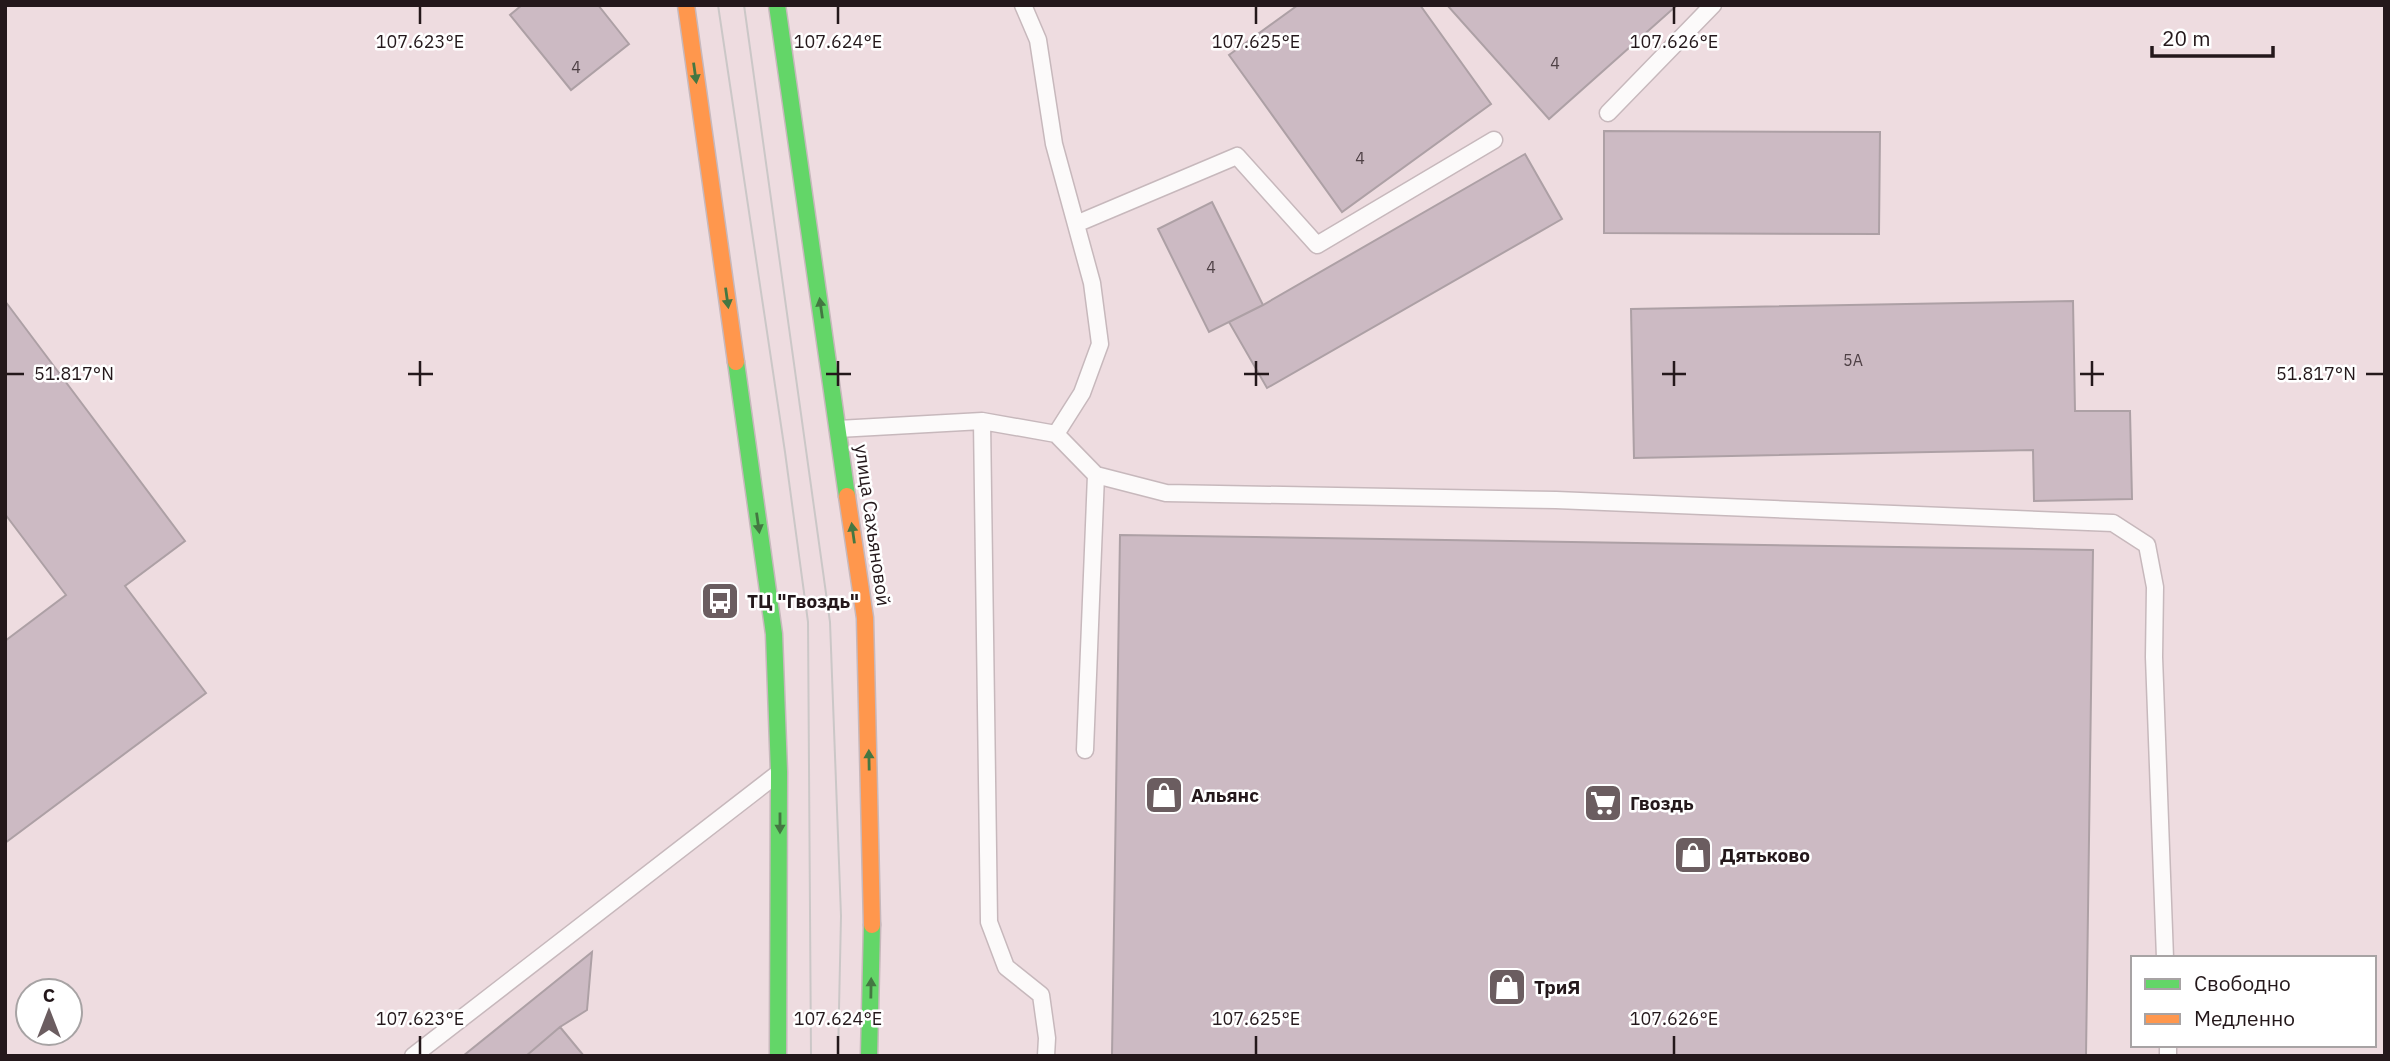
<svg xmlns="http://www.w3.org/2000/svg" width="2390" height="1061" viewBox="0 0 2390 1061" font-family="'IBM Plex Sans',sans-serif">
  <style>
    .building { fill: #ccbac3; stroke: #ada0a5; stroke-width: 2 }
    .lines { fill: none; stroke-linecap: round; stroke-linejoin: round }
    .lane-casing { stroke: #c7b8bc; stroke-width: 19 }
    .fast-casing { stroke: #c7b8bc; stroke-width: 19 }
    .slow-casing { stroke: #c7b8bc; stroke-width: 19 }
    .lane { stroke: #fcfafa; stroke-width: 16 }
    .fast { stroke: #63d668; stroke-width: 16 }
    .slow { stroke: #ff974d; stroke-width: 16 }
    .tram { stroke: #cbc7c7; stroke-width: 2 }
    .oneway { fill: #447742 }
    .ticks { fill: none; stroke: #24181b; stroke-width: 2.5 }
    .labels { text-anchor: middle; stroke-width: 5; stroke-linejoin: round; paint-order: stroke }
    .number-label { font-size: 16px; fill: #4e4045 }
    .street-label { font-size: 19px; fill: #24181b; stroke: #fff }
    .poi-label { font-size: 19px; font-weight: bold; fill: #24181b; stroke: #fff; text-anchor: start }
    .ticks-label { font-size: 18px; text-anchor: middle; fill: #24181b; stroke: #fff; stroke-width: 5; stroke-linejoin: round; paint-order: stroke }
  </style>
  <rect width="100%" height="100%" fill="#eedce0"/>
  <path class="building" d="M522,5h76l31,39 -58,46 -61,-75z
    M1298,5h122l71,99 -149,108 -113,-157z
    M1447,5h226l2,2 -126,112z
    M1604,131l276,1 -1,102 -275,-1z
    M1525,154l37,65 -295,169 -38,-66 34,-17z
    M1212,202l51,103 -54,27 -51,-103z
    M5,301l180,240 -60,45 81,107 -201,150v-202l61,-46 -61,-81z
    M2073,301l2,110h55l2,88 -98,2 -1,-51 -399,8 -3,-149z
    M1120,535l973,15 -7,506h-974z
    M592,952l-5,58 -27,17 -34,29h-63z
    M560,1027l24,29h-58z"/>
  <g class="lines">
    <defs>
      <path id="lane" d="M1608,113l105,-108
        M1076,224l161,-68 80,89 177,-105
        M982,421l7,501 17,45 35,28 6,43 -1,18
        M838,429l144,-8 74,13 26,-41 18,-49 -8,-61 -38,-139 -16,-104 -15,-35
        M1056,434l40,41 -11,275
        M1096,475l70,18 390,7 557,23 34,22 8,42 -1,70 11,301
        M2168,1045v11
        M413,1056l363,-281"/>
      <path id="fast" d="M777,5l70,491
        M736,362l38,272 5,138 -1,284
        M869,1056l3,-131"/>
      <path id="slow" d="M686,5l50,357
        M847,496l18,122 7,307"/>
    </defs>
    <use href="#lane" class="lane-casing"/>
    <use href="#fast" class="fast-casing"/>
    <use href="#slow" class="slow-casing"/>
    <use href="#lane" class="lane"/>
    <use href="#fast" class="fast"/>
    <use href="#slow" class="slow"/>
    <path class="tram" d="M718,5l67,447 23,170 3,434
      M744,5l86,617 11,294 -3,140"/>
  </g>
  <defs><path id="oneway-solid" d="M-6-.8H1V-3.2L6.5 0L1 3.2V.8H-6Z" transform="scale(1.75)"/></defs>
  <g class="oneway">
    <use href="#oneway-solid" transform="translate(695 73) rotate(82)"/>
    <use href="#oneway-solid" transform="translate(727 298) rotate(82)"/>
    <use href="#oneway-solid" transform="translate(821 308) rotate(-98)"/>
    <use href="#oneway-solid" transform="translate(758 523) rotate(82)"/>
    <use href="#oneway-solid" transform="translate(853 533) rotate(-98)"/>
    <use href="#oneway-solid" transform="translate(869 760) rotate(-91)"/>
    <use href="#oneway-solid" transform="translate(780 823) rotate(90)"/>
    <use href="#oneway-solid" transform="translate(871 988) rotate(-89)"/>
  </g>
  <path class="ticks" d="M420,7v17M838,7v17M1256,7v17M1674,7v17M420,361v25M838,361v25M1256,361v25M1674,361v25M2092,361v25M7,374h17M408,374h25M826,374h25M1244,374h25M1662,374h24M2080,374h24M2366,374h17M420,1036v18M838,1036v18M1256,1036v18M1674,1036v18"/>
  <defs>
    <symbol id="bus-square" viewBox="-11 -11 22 22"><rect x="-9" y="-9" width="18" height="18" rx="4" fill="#6b5d60" stroke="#fff"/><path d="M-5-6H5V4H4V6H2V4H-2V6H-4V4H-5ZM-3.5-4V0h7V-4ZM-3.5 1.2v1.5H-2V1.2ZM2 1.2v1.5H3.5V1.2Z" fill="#fff"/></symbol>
    <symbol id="shop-square" viewBox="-11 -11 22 22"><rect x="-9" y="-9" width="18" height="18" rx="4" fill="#6b5d60" stroke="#fff"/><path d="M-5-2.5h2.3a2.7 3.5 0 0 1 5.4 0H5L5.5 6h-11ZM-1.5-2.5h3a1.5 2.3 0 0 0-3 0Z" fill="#fff"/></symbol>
    <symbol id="supermarket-square" viewBox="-11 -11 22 22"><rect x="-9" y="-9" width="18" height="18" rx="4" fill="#6b5d60" stroke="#fff"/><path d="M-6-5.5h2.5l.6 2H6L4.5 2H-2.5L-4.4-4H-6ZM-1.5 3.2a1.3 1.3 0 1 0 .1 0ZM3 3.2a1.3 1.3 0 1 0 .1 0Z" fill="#fff"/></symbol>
  </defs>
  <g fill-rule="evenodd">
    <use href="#bus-square" x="698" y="579" width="44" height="44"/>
    <use href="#shop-square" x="1142" y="773" width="44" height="44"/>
    <use href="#supermarket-square" x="1581" y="781" width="44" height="44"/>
    <use href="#shop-square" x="1671" y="833" width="44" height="44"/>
    <use href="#shop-square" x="1485" y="965" width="44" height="44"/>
  </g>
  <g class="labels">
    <g class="number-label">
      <text x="1555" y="69">4</text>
      <text x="576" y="73">4</text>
      <text x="1360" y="164">4</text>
      <text x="1211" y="273">4</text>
      <text x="1853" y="366">5А</text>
    </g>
    <g class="street-label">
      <text transform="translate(873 525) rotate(82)" y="7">улица Сахьяновой</text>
    </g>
    <g class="poi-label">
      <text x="747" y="608">ТЦ "Гвоздь"</text>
      <text x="1191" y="802">Альянс</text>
      <text x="1630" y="810">Гвоздь</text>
      <text x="1720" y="862">Дятьково</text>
      <text x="1534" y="994">ТриЯ</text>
    </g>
  </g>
  <g class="ticks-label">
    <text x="420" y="48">107.623°E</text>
    <text x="838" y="48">107.624°E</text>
    <text x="1256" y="48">107.625°E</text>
    <text x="1674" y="48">107.626°E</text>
    <text x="74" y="380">51.817°N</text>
    <text x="2316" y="380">51.817°N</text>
    <text x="420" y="1025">107.623°E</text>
    <text x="838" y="1025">107.624°E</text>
    <text x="1256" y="1025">107.625°E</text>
    <text x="1674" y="1025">107.626°E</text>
  </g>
  <rect width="2390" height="1061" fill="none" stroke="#24181b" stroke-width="14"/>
  <rect x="2131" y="956" width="245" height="91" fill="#ffffff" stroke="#a7a3a4" stroke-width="2"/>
  <rect x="2145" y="979" width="35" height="10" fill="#63d668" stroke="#a7a3a4" stroke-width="2"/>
  <text x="2194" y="991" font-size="21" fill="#24181b">Свободно</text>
  <rect x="2145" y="1014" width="35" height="10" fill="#ff974d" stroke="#a7a3a4" stroke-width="2"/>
  <text x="2194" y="1026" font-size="21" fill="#24181b">Медленно</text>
  <g transform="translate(49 1012)"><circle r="33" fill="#ffffff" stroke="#a7a3a4" stroke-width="2"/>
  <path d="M0-5L12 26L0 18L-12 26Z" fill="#6b5d60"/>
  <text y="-10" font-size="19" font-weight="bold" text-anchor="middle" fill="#24181b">С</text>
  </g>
  <path d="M2152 46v10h121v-10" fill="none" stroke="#24181b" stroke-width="3.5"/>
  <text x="2162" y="46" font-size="21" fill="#24181b" stroke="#ffffff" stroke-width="5" paint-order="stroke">20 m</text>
</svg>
